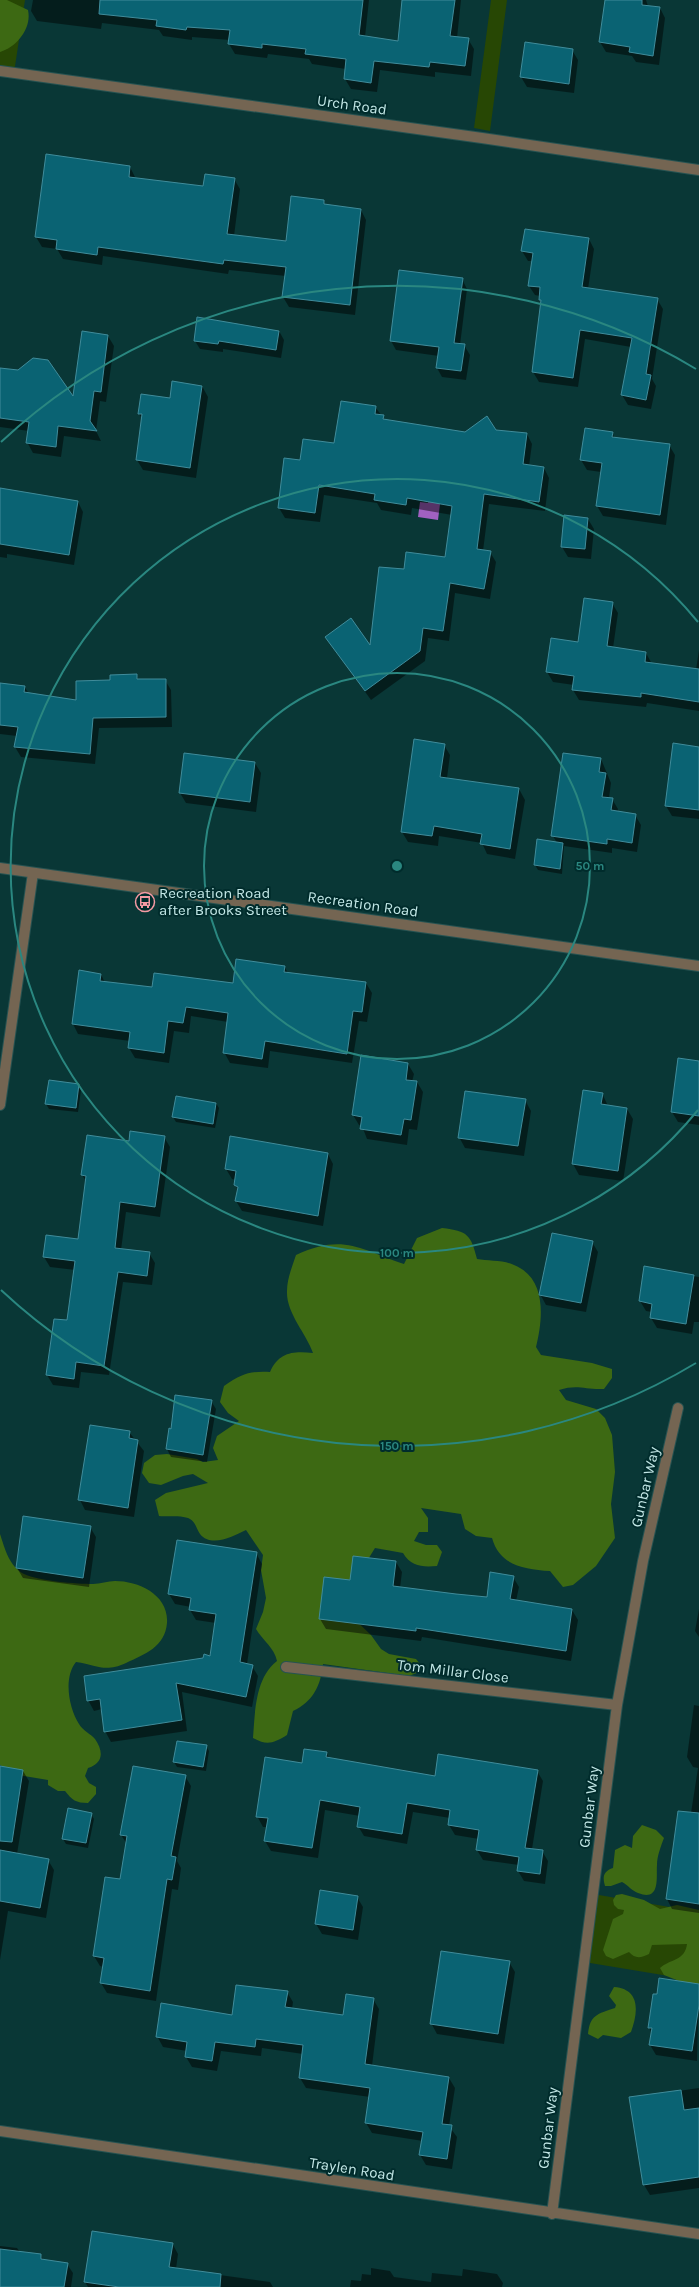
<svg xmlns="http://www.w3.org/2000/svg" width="699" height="2287" viewBox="0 0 699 2287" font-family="Karla,sans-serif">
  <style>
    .green { fill: #274704 }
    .forest { fill: #3d6913 }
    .water { fill: #a161c1 }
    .shadow { fill: #0007 }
    .building { fill: #0a6373; stroke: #408c9b }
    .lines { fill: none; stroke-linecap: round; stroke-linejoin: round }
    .minor-casing { stroke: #275352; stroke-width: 12 }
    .minor { stroke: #746552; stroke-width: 10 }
    .ring { fill: none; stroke: #2a8780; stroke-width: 2 }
    .labels { text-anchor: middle; stroke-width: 4; stroke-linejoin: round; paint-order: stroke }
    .street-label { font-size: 15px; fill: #c3e8e7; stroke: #002c2c }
    .poi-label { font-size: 15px; fill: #c3e8e7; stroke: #002c2c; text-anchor: start }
    .centre { fill: #2a8780; stroke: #002c2c; stroke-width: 2 }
    .ring-label { font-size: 12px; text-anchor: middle; font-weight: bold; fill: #2a8780; stroke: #002c2c; stroke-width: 4; stroke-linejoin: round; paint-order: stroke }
  </style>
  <rect width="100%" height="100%" fill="#093736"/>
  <path class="green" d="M0,0h25l-11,73 -14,-2z
    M491,0h16l-17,131 -16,-3z
    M593,1894l106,18v69l-115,-19z"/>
  <path class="forest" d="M0,0h7l21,10c4,18 -11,37 -28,42z
    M442,1228c26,3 29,7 35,31 11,2 27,1 37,6 33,13 29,54 22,82l5,8 51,8 20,6v9l-8,11c-19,1 -26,-5 -45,1l7,10 30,9 9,9 7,17 3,37 -4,32 4,34 -19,28 -23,19 -10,2 -13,-16c-26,-2 -50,-5 -58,-33l-16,-2 -11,-7 -4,-15 -40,-6 7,10v14h-9l-5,9 12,4h11l5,7 -5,14c-14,1 -26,1 -34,-13l-28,-5 -16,26 -18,10 8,30 22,21 10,14 8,5 27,5 5,6 -2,7 -10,4 -86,-12c-2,21 -10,38 -30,47l-6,24c-13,8 -20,11 -34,3 2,-26 2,-60 24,-77 -3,-14 -14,-20 -21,-32l7,-17 3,-14 -5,-28 2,-15 -17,-25c-12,6 -35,18 -46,4 -4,-6 -4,-11 -10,-15 -7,-4 -23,-2 -31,-3l-4,-16 11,-7 42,-10 -15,-9 -10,2 -22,9 -12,-2 -7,-10 2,-10 11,-8 12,-1 30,5 6,3 15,-2 -5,-12 4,-12 22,-15 -11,-8 -8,-11 4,-16c18,-12 25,-15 46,-14 9,-20 23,-21 43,-19 -7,-20 -27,-40 -26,-62 0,-12 5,-24 9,-36 47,-22 64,-6 108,9l13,-26z
    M0,1534c5,15 9,32 24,40 15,7 53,10 69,10 7,0 15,-3 22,-3 24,0 54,14 52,42 -2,24 -22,31 -41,40 -22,10 -28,2 -50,-1 -13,16 -7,46 3,62 4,7 12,10 16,15 9,13 8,24 -7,29l-3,8 4,7 7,4v7l-8,9c-12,0 -16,-3 -23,-12h-7l-10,-6v-5l-30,-5 -18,-10z
    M642,1825l14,5 8,8c-3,8 -7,18 -7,27 -1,12 4,37 -19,28 -6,-2 -10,-8 -16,-11l-11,4h-6c-3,-10 -1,-15 8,-18l2,-18 10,-5 7,3 1,-12z
    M622,1894l22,6 16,9 17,-4 22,5v79l-35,-14 -4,-7c10,-9 25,-7 27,-24l-35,1 -3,9c-8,4 -14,5 -20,-2l-16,7 -7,-3 -3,-6 10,-31 10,-5 1,-4 -6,-1 -4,-4 -1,-5 3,-5z
    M614,1987c27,2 24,26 17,45l-10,6 -18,-3 -5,4 -10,-5c2,-19 9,-20 27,-26l1,-3 -7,-9z"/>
  <path class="water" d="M432,478l11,2 -5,40 -20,-3 2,-15 8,1z"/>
  <path class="shadow" d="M33,0h336l-4,37 33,5 5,-42h58l-4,38 11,1 6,10 -3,27 -36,-4v5l-55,-7 -3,22 -26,-3 -6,-10 1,-10 -34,-5 -3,-5 -41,-5 -1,4 -32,-4 -6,-10 1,-4 -38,-3v3l-29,-4 -4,-6 -57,-7 -1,6 -64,-8 -6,-10z
    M606,0h40l2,6 12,2 5,10 -6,47 -23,-3 -4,-6 -26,-4 -6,-10z
    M572,50l6,10 -4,33 -47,-6 -6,-10z
    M130,167l6,12 68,8 30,-8 6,10 -6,47 53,6 37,-41 2,5 35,4 5,10 -11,95 -66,-8 -6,-10 3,-21 -57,-6 -1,4 -125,-18 -1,9 -39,-6 -6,-10 -15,-2 -6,-10z
    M589,239l5,10 -6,40 69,10 6,10 -11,70 4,7 -5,23 -23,-4 -6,-10 9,-48 -46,-8 -7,48 -39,-5 -6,-10 9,-68 -2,-8 -5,-1 -6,-9 4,-25h-5l-6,-10z
    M462,279l5,10 -7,56h4l6,10 -4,25 -24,-3 -5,-9 2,-12 -43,-6 -5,-9z
    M279,331l5,9 -3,18 -58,-9v3l-23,-3 -5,-8z
    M108,336l6,10 -8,56 -6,-1 -4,30 5,10 -37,-5 -3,21 -28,-4 -6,-11 2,-11 -29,-4v-58l74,30z
    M202,386l6,11 -12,81 -53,-8 -6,-10 6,-40 -4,-6z
    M375,407l11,14 79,12 30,-3 32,4 5,10 -3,22 15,2 5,10 -4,33 -56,-7 -6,47 7,1 6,10 -6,37 -35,-6 -6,48 -21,-3 -3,23 -54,39 -45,-63 45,11 34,-78 41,-12 6,-43 -40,-7 -1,7 -30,-5 -4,-7 -53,-8 -4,27 -35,-4 -6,-10 22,-47 34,-17z
    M612,433l3,5 54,7 6,10 -9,70 -63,-9 -6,-10 4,-34 -14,-2 -6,-10z
    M0,489l78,13 5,10 -9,53 -67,-11v4l-7,-1z
    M588,519l6,10 -3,30 -23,-2 -6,-10z
    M612,603l6,10 -5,35 33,5 6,11 44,6 3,-20v61l-52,-8 -1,4 -67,-7 -6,-10 1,-5 -21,-3 -6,-10 32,-29z
    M136,675l3,5h26l6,10 1,37 -73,1 -4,36 -74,-7 -6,-10 2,-11 -17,-2v-50l24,2 5,8 48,7 34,-20z
    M444,745l6,10 -3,23 72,11 6,11 -10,59 -28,-5 -5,-11 -43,-7 -1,10 -30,-4 -6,-10z
    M699,748v71l-27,-3 -6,-10z
    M601,759l10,24 -2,15 3,1 6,10 -1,3 18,3 6,10 -4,27 -25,-4v5l-48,-7 -2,28 -24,-4 -3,-5 22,-22 -4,-7z
    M255,763l6,10 -5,39 -70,-9 -6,-10z
    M284,966l4,7 78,10 6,10 -5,29 -8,-1 -7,42 -82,-12 -2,17 -38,-5 -6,-11 4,-30 -37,-6 -2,17 -15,-2 -5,32 -34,-5 -6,-10 1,-7 -52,-7 -5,-10 28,-50 4,9 48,5 81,-4z
    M679,1060l20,2v63l-21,-3 -6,-10z
    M408,1064l6,10 -2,8h5l6,10 -6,38 -8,-1 -2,16 -40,-6 -5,-13 -3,-1 -6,-10z
    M78,1085l3,5 -3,22 -29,-3 -3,-5z
    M584,1091l18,2 6,13 19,3 6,10 -10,62 -44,-6 -6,-11z
    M525,1100l6,11 -7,45 -59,-8 -6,-11z
    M216,1103l3,5 -4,20 -39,-6 -3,-5z
    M164,1137l6,10 -10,70 -34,-5 -5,38 28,3 6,10 -3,22 -29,-3 -14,93 -28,-3 -2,16 -26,-3 -6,-10 21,-53 7,-52 -25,-3 -6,-10 34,-17 8,-59 -4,-6 47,-33z
    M231,1137l97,17 5,10 -10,62 -81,-15 -6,-10 2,-11 -3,-6 1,-4 -4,-1 -6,-10z
    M592,1242l6,10 -12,60 -40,-7 -6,-11z
    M645,1268l54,9v45h-5l-2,12 -35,-6 -6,-10 1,-6 -6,-1 -6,-10z
    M211,1401l5,8 -9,53 -36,-5 -4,-8z
    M129,1432l15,19 -10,66 -49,-7 -5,-10z
    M90,1527l6,10 -7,50 -66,-9 -6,-10z
    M256,1553l6,11 -15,100 5,2 6,10 -6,31 -70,-15 5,39 -76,11 -6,-11 -3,-22 -8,2 -6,-11 123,-43 5,-34 -20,-3 -6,-10 1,-3 -16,-3 -6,-10z
    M396,1562l6,10 -2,16 87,10 26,-21 6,10 -3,14 56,9 6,10 -7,41 -149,-24 -1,4 -95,-12 -6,-10 31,-38z
    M699,1609v28l-4,-6z
    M694,1705l5,1v207l-27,-4 -5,-10 12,-87 12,1 7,-45 -5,-1 -6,-10z
    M206,1746l3,5 -3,20 -29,-4 -3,-5z
    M326,1753l4,6 106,18 101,-6 6,10 -11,68 10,2 6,10 -3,23 -21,-3 -6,-10 1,-6 -36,-5 -6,-10 2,-11 -24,-4 -6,-10 1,-7 -37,-6 -6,32 -43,-8 -6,-10 2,-10 -35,-6 -7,48 -47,-7 -6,-10 3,-14h-5l-6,-11 46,-52z
    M0,1767l23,4 6,10 -12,73 31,6 6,10 -8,48 -38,-7 -8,49z
    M185,1776l6,10 -14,75 4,7 -3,22 -6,-1 -16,112 -49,-8 -6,-10 2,-16 -3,-1 -6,-10 27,-76 6,-36 -6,-9z
    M91,1814l3,5 -6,29 -22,-4 -3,-5z
    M357,1897l6,10 -5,33 -36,-6 -6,-10z
    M509,1962l6,10 -11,72 -67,-10 -6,-11z
    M699,1985l-2,76 -41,-6 -6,-10 2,-11 -3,-7z
    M287,1992l6,10 -1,7 52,7 29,-17 6,10 -7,57 77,12 6,10 -6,38 8,11 -5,32 -26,-4 -6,-10 3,-14 -51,-8 -6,-10 4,-26 -64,-9 -6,-10 3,-24 -41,-6 -1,8 -40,-5 -4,20 -25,-4 -6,-10 1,-6 -24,-4 -6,-11 76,-20z
    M699,2088v100l-49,7 -6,-10 -14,-87z
    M172,2243l6,11 -2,15 94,13 3,5h-185l-3,-5z
    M0,2246l17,2 3,4 21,3 2,5 24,4 6,9 -2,14h-71z
    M371,2268l19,3 4,6 37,5 1,-9 30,3 1,-7 34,5 6,9 -1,4h-152l1,-7 10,1 1,-7 9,1z"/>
  <path class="building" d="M100,0h263l-4,35 39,6 4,-41h53l-5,36 19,2 -4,28 -35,-4 -1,5 -55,-6 -3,22 -27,-4 2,-20 -41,-5 1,-5 -44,-5v4l-34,-4 2,-14 -43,-3 -1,3 -30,-4 1,-6 -58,-6z
    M605,0h37v5l18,2 -7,49 -24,-4 1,-5 -31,-5z
    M525,42l48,7 -4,35 -49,-7z
    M46,154l84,12 -1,11 74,9 2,-12 30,4 -8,56 59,7 5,-45 33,4v4l37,5 -11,96 -68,-8 4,-30 -62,-7 -1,4 -125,-17 -1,8 -41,-6 1,-9 -22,-3z
    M525,229l64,9 -7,49 76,11 -12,76 5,1 -5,25 -25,-5 11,-57 -52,-8 -7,48 -41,-6 9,-72h-2l1,-13 -12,-1 5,-33 -12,-2z
    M399,270l64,8 -9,65 11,1 -4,27 -25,-3 3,-21 -49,-6z
    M197,317l82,14 -3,19 -57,-9 -1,3 -24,-3z
    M82,331l26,4 -7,57 -7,-1 -4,30 7,10 -39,-5 -2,21 -30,-4 3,-21 -29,-4v-50l18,2 15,-12 15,2 25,36z
    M172,381l30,5 -12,82 -54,-8 6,-46h-4l3,-20 29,4z
    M341,401l35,5 -1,8 9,1 -1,4 82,13 22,-16 9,14 31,3 -4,31 21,3 -5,35 -55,-8 -7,55 14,2 -7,38 -34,-6 -7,48 -20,-3 -3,23 -55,40 -40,-54 26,-19 19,27 9,-78 25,2 2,-17 39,5 7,-51 -45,-8 -1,7 -32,-5 1,-6 -56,-9 -4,28 -37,-5 6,-50 16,2 3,-21 31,4z
    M585,428l28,4 -1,5 58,7 -10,71 -64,-9 6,-43 -22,-3z
    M0,488l78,13 -9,54 -69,-11z
    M564,515l24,3 -3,31 -24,-2z
    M584,598l29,4 -6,44 39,6 -1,10 54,7v33l-58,-9v4l-69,-7 2,-14 -28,-4 5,-34 27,4z
    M137,674v5h29v38l-73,1 -3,36 -76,-7 4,-20 -18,-2v-42l25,3 -1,6 52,8v-19l34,-1v-5z
    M414,739l31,5 -5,33 79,11 -9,61 -30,-5 2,-10 -48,-8 -2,10 -31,-4z
    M673,743l26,4v63l-34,-4z
    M184,753l71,9 -5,40 -71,-9z
    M563,753l38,5 -2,14 7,1 -4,24 11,1 -2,12 25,4 -4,29 -25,-4v5l-56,-8z
    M537,839l26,4 -3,26 -26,-4z
    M236,959l49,7 -1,6 82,10 -4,30 -9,-1 -6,43 -82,-13 -3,18 -39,-6 5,-40 -42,-6 -3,16 -15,-2 -4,32 -36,-5 2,-16 -58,-8 7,-54 22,4 -1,7 52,6 2,-14 79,10z
    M361,1055l47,8 -2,17 11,1 -6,39 -7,-1 -3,16 -41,-6 2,-12 -10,-2z
    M678,1058l21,3v55l-28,-4z
    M49,1080l30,4 -3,24 -31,-4z
    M583,1090l20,3 -2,11 26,4 -9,63 -46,-7z
    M465,1091l61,8 -8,47 -60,-8z
    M176,1096l40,7 -3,21 -41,-7z
    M130,1131l35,5 -10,71 -35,-5 -5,46 35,4 -3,24 -29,-4 -14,94 -28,-4 -2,17 -28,-4 8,-56 13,1 8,-59 -32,-4 3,-22 32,4 8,-63 -5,-1 6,-40 42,6z
    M230,1136l98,17 -10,63 -83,-15 3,-14 -4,-2 2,-14 -11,-2z
    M552,1233l41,8 -12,62 -42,-8z
    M644,1266l50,9 -8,49 -36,-6 2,-14 -13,-3z
    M175,1395l37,5 -9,55 -37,-6 3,-21 2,1z
    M90,1425l40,6 -1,7 9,2 -10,68 -50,-8z
    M23,1516l68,10 -8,52 -67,-10z
    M177,1540l80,12 -17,110 13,3 -7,32 -70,-14 6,37 -78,12 -4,-33 -13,2 -3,-25 119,-18 1,-4 6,2 6,-42 -27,-4 2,-12 -23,-4z
    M353,1556l43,5 -3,25 63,8 31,3 3,-25 24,4 -4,23 62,10 -6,42 -150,-23v3l-97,-12 5,-42 26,3z
    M177,1741l30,4 -4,22 -30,-5z
    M304,1749l23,3 -1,5 109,19 3,-22 100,16 -13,78 18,2 -3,24 -23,-3 2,-14 -43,-7 3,-20 -31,-5 2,-15 -43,-7 -5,31 -45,-7 3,-20 -40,-7 -8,48 -48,-7 4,-23 -12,-1 9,-60 37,6z
    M0,1766l23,4 -11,72 -12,-1z
    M133,1766l53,9 -15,81 5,1 -4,23 -5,-1 -17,112 -50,-8 4,-25 -11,-2 12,-79 15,2 7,-43 -7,-1z
    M68,1808l24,5 -6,30 -24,-4z
    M678,1811l21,2v91l-33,-5z
    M0,1850l49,9 -9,49 -40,-7z
    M320,1890l38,6 -5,34 -38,-6z
    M441,1951l69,10 -12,73 -68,-10z
    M659,1978l40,6v21l-7,46 -43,-6 3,-17h-4l5,-34h4z
    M236,1985l52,6 -3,16 58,8 3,-21 28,4 -9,66 84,13 -7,47 10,1 -5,34 -28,-4 4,-23 -58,-9 5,-35 -71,-10 4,-33 -47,-6 -1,8 -40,-5 -3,19 -27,-4 2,-15 -31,-5 5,-34 71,12z
    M681,2090l3,20 15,-2v69l-56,8 -14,-88z
    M92,2231l81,12 -4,24 52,7 -1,13h-101l-35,-5z
    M0,2249l41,5v5l27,4 -4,24h-64z"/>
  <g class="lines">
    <defs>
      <path id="minor" d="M0,71l482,67 217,32
        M0,868l699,98
        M0,1105l33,-232
        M286,1667l331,38
        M0,2131l699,103
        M552,2214l65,-509 26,-144 35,-153"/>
    </defs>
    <use href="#minor" class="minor-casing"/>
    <use href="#minor" class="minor"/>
  </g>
  <g class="ring">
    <circle cx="397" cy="866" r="193"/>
    <path d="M698 1110A387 387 0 1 1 698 622"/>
    <path d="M696 1363A580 580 0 0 1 1 1290M1 442A580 580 0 0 1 696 369"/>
  </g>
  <defs>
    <symbol id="bus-ring" viewBox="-11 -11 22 22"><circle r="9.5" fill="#002c2c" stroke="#f49aa3" stroke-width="1.5"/><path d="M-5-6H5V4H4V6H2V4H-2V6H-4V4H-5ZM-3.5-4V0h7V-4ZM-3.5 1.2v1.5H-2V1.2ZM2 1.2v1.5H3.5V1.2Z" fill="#f49aa3"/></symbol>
  </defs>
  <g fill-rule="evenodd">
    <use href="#bus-ring" x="134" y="891" width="22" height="22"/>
  </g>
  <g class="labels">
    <g class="street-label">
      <text transform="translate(352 105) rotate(8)" y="5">Urch Road</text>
      <text transform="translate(363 904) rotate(8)" y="5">Recreation Road</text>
      <text transform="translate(645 1487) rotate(-77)" y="5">Gunbar Way</text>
      <text transform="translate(453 1671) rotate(7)" y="5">Tom Millar Close</text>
      <text transform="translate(589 1807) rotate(-83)" y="5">Gunbar Way</text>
      <text transform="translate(548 2128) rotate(-83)" y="5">Gunbar Way</text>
      <text transform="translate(352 2169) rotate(9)" y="5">Traylen Road</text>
    </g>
    <g class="poi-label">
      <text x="159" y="898">Recreation Road<tspan x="159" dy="17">after Brooks Street</tspan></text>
    </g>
  </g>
  <circle cx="397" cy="866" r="6" class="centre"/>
  <g class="ring-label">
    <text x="590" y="870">50 m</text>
    <text x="397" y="1257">100 m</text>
    <text x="397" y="1450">150 m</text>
  </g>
</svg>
